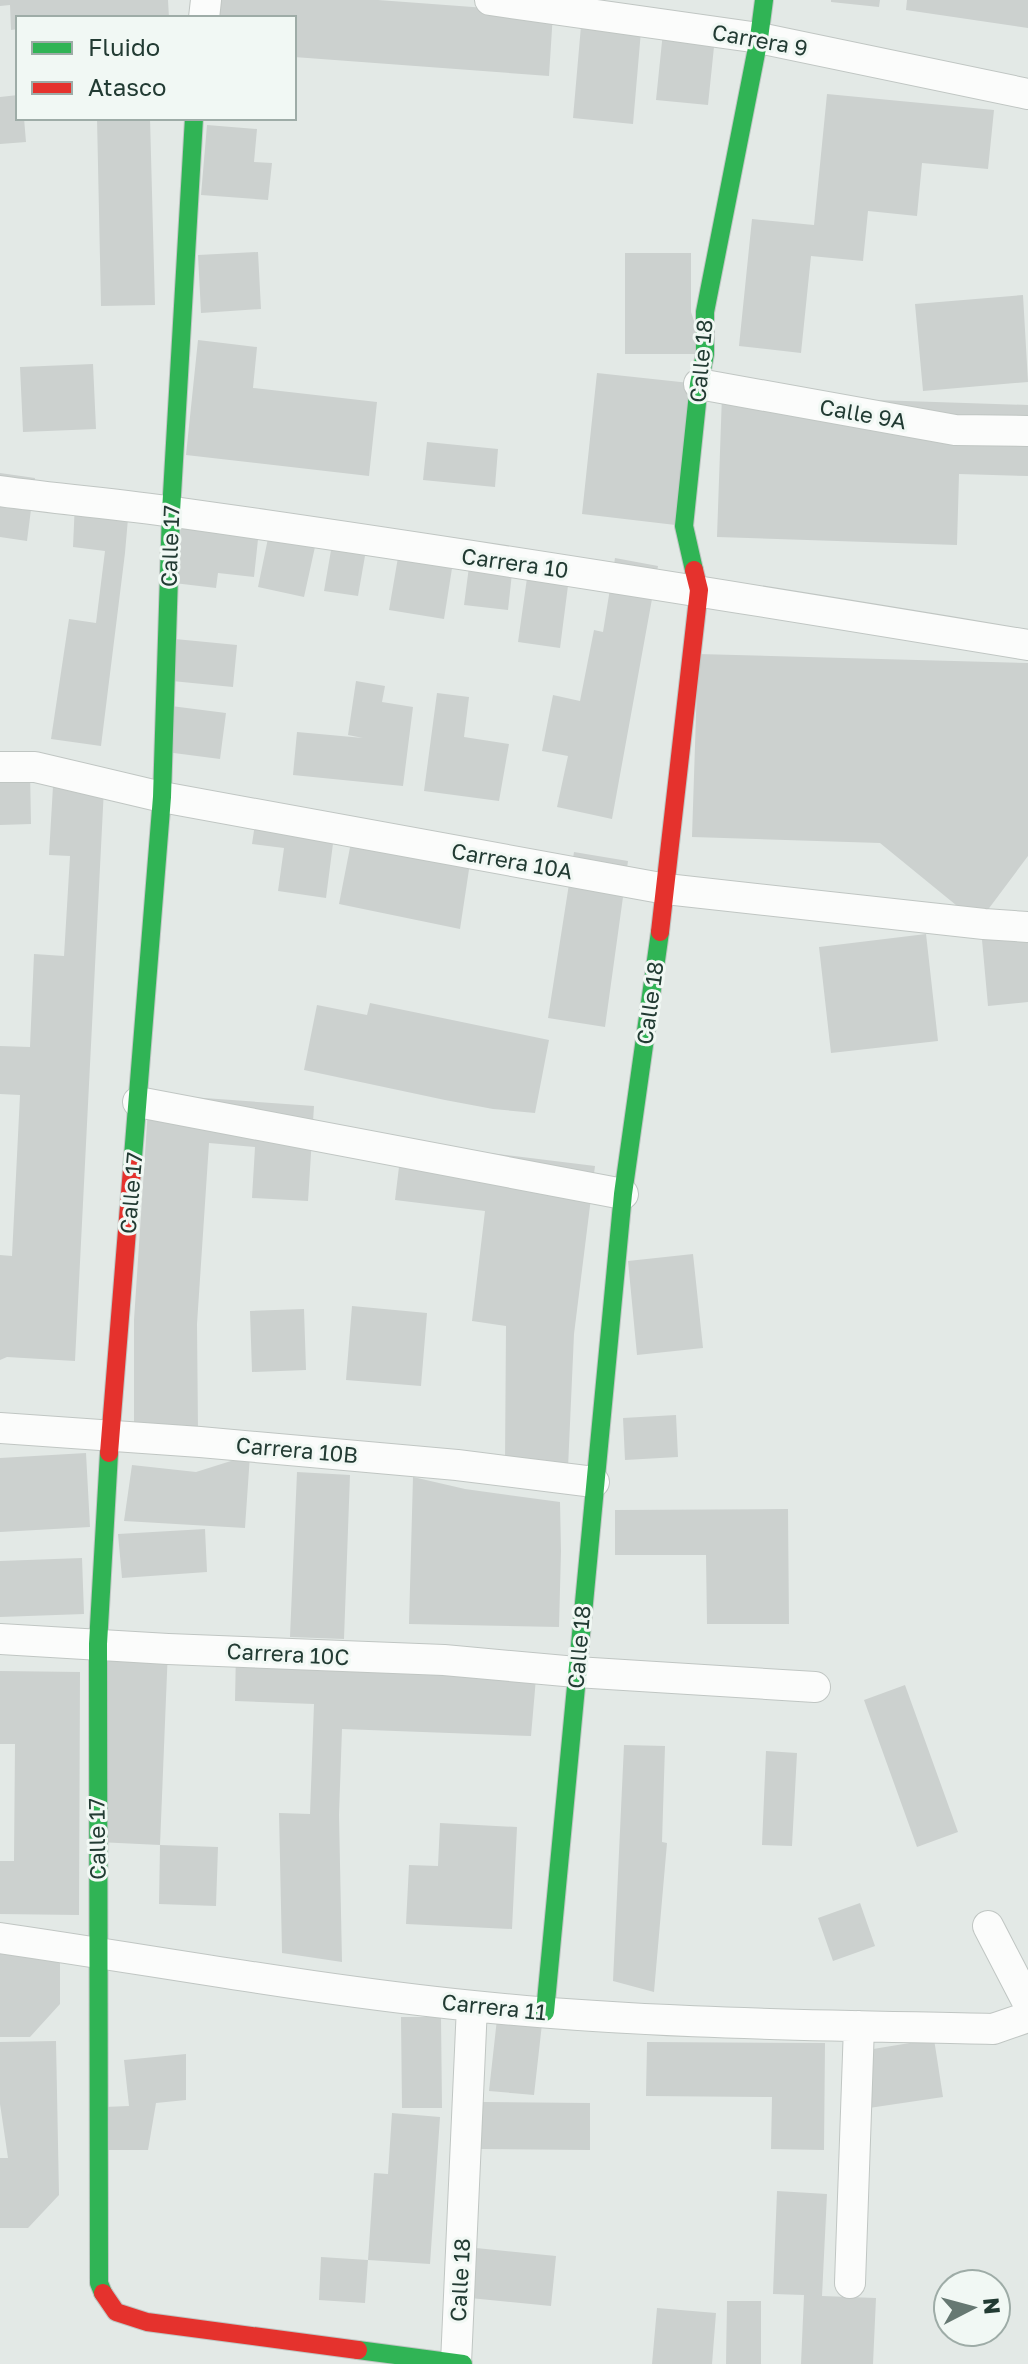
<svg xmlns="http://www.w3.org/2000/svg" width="1028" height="2364" viewBox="0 0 1028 2364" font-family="'Golos Text',sans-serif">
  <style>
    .building { fill: #ccd1cf }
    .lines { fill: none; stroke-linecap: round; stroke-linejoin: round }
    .street-casing { stroke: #c0c6c3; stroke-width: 32 }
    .fast-casing { stroke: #bfc6c3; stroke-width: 20 }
    .jam-casing { stroke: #bfc6c3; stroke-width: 20 }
    .street { stroke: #fbfcfb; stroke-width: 30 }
    .fast { stroke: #30b455; stroke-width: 18 }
    .jam { stroke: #e5322d; stroke-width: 18 }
    .labels { text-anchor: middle; stroke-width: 6; stroke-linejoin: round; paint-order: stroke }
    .street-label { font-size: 22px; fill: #223b33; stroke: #f1f8f4 }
  </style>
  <rect width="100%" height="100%" fill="#e3e9e6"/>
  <path class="building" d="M0,0h168l1,18h-151v11l-7,1 -1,-25 -10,1z
    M210,0h168l175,13 -4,63 -255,-19v-39h-86z
    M831,0h49l-1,7 -48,-5z
    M907,0h121v28l-122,-18z
    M581,26l60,5 -8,93 -60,-6z
    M663,32l52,5 -7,68 -52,-5z
    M827,94l167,16 -6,59 -66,-6 -5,53 -49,-5 -5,50 -52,-5 -10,97 -62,-7 13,-127 62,6z
    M18,95v23h6l2,24 -26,2v-47z
    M97,118h53l5,187 -54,1z
    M207,125l50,4 -3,33 18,1 -4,37 -67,-5z
    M258,252l3,57 -60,4 -3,-58z
    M625,253h66v59l14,42h-80z
    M1023,295l5,87 -105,9 -8,-87z
    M198,340l59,7 -4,41 124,14 -8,74 -183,-21z
    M93,364l3,65 -73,3 -3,-65z
    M597,373l102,11 -15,142 -102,-12z
    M722,395l306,10v71l-69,-2 -2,71 -240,-8z
    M427,442l71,7 -3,38 -72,-7z
    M0,473l35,5 -8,63 -27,-4z
    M75,502l54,5 -4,46 -24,193 -50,-7 18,-120 27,4 9,-72 -32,-4z
    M261,511l-7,66 -36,-4 -2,15 -42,-5 8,-63z
    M273,514l47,10 -16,73 -46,-10z
    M335,527l34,6 -11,63 -34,-5z
    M402,534l54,9 -12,76 -55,-9z
    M615,558l43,8 -46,253 -55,-12 11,-51 -26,-5 11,-56 27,6 14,-71 9,2z
    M470,559l43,5 -5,46 -44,-5z
    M529,564l41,6 -10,78 -42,-6z
    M175,639l62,6 -4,42 -61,-6z
    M698,654l330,9v193l-50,67 -98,-80 -188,-6z
    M356,681l29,5 -3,16 31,5 -10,79 -110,-11 4,-43 66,6 -15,-3z
    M437,693l32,4 -5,40 45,7 -10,57 -75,-10z
    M171,706l55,7 -6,46 -54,-7z
    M30,771l1,53 -31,1v-53z
    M53,786l51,2 -29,573 -68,-4 -7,3v-105l12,1 8,-161 -20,-1v-48l30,1 4,-93 30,2 6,-100 -21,-1z
    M256,817l79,11 -9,70 -48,-7 6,-43 -32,-4z
    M353,832l120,11 -13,86 -121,-25z
    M574,852l54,9 -23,166 -57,-9z
    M926,934l12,107 -107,12 -12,-106z
    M1028,936v66l-40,4 -6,-66z
    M370,1003l179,37 -14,73 -42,-4 -48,-9 -141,-30 13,-65 50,10z
    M149,1094l165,12 -6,95 -56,-3 3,-51 -46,-4 -12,181 1,107 -64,-8v-103z
    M402,1142l193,24 -21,168 -6,134 -63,-6 1,-136 -34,-5 13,-110 -90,-11z
    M693,1254l10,94 -66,7 -9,-94z
    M352,1306l75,7 -6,73 -75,-6z
    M304,1309l2,61 -54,2 -2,-61z
    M676,1415l2,42 -53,3 -2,-42z
    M86,1453l4,74 -90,5v-74z
    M250,1455l-5,73 -121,-7 8,-56 64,7z
    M297,1472l53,3 -6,164 -54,-2z
    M413,1477l52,12 95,13 1,49 -2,76 -150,-3z
    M788,1509l1,115h-82l-1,-69h-91v-45z
    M205,1529l2,43 -85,6 -4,-44z
    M82,1558l2,56 -84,3v-56z
    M98,1644l70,5 -8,196 -62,-3z
    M236,1651l300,27 -5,58 -189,-7 -3,86 3,147 -60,-9 -3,-140 31,1 4,-110 -79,-3z
    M0,1671l80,1 -1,243 -79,-1v-53h14l1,-117h-15z
    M905,1685l53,147 -41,15 -53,-147z
    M624,1745l41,1 -3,96 5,1 -13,149 -41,-11z
    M766,1751l31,2 -5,93 -30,-1z
    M440,1823l77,4 -5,102 -106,-5 3,-59 29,1z
    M160,1845l58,2 -2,59 -57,-2z
    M860,1903l15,43 -42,15 -15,-43z
    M0,1954l60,2v48l-30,33h-30z
    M401,2017h40l1,91h-40z
    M497,2019l45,5 -8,71 -45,-4z
    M934,2039l9,58 -74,11 -8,-57z
    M56,2041l3,154 -31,33h-28v-70h8l-8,-54v-62z
    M647,2042l178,1 -1,107 -53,-1 1,-52 -126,-1z
    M186,2054v46l-30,3 -8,47h-47l3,-43 25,-1 -5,-46z
    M482,2102l108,1v47l-109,-1z
    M392,2113l48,4 -10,147 -62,-4 -3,43 -46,-3 2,-43 47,3 6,-87 14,1z
    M777,2191l50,3 -5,102 54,2 -3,66h-72l3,-69 -31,-1z
    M476,2248l80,8 -5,50 -81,-8z
    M727,2301h34v63h-35z
    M657,2308l59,5 -4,51h-60z"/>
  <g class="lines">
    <defs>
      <path id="street" d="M490,0l269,38 269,56
        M204,18l2,-18
        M699,384l256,46 73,1
        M0,491c58,8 116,13 174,21 285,40 570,86 854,133
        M0,767h35l127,30 504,92 318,35 44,3
        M138,1102l485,92
        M0,1428l200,14 257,23 137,17
        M0,1639l168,10 276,11 132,12 239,15
        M988,1926l40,77
        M0,1938c158,23 315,52 473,68 173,18 346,19 520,23l35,-12
        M850,2283l9,-257
        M456,2363l16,-357"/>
      <path id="fast" d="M694,570l-10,-44 15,-142 6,-30v-42l54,-274 5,-38
        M132,1169l30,-372 9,-285 23,-394
        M545,2012l78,-818 37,-262
        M103,2293l-4,-10 -1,-639 11,-191
        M358,2350l105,14"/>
      <path id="jam" d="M660,932l39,-342 -5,-20
        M109,1453l23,-284
        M103,2293l13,19 31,10 211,28"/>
    </defs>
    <use href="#street" class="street-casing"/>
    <use href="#fast" class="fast-casing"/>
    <use href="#jam" class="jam-casing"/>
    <use href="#street" class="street"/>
    <use href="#fast" class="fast"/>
    <use href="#jam" class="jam"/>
  </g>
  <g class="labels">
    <g class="street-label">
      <text transform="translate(760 40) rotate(10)" y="8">Carrera 9</text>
      <text transform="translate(701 361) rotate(-85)" y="8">Calle 18</text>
      <text transform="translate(863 414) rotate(10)" y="8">Calle 9A</text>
      <text transform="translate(170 546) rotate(-88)" y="8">Calle 17</text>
      <text transform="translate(515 563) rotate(8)" y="8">Carrera 10</text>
      <text transform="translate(512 861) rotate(10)" y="8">Carrera 10A</text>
      <text transform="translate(650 1003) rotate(-82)" y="8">Calle 18</text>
      <text transform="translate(131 1193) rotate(-85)" y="8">Calle 17</text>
      <text transform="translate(297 1450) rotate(5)" y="8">Carrera 10B</text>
      <text transform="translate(579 1647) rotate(-85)" y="8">Calle 18</text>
      <text transform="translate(288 1654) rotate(3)" y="8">Carrera 10C</text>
      <text transform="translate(97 1839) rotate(-91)" y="8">Calle 17</text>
      <text transform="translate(494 2007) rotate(6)" y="8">Carrera 11</text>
      <text transform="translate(460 2280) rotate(-87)" y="8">Calle 18</text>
    </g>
  </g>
  <rect x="16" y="16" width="280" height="104" fill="#f1f8f4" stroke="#9eaca7" stroke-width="2"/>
  <rect x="32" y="42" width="40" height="12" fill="#30b455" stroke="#9eaca7" stroke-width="2"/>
  <text x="88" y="56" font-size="24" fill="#223b33">Fluido</text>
  <rect x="32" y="82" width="40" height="12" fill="#e5322d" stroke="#9eaca7" stroke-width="2"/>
  <text x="88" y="96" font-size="24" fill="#223b33">Atasco</text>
  <g transform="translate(972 2308) rotate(84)"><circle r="38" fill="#f1f8f4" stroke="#9eaca7" stroke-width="2"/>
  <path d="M0-6L14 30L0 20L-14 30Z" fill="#667872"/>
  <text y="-12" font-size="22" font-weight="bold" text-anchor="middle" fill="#223b33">N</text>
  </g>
</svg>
